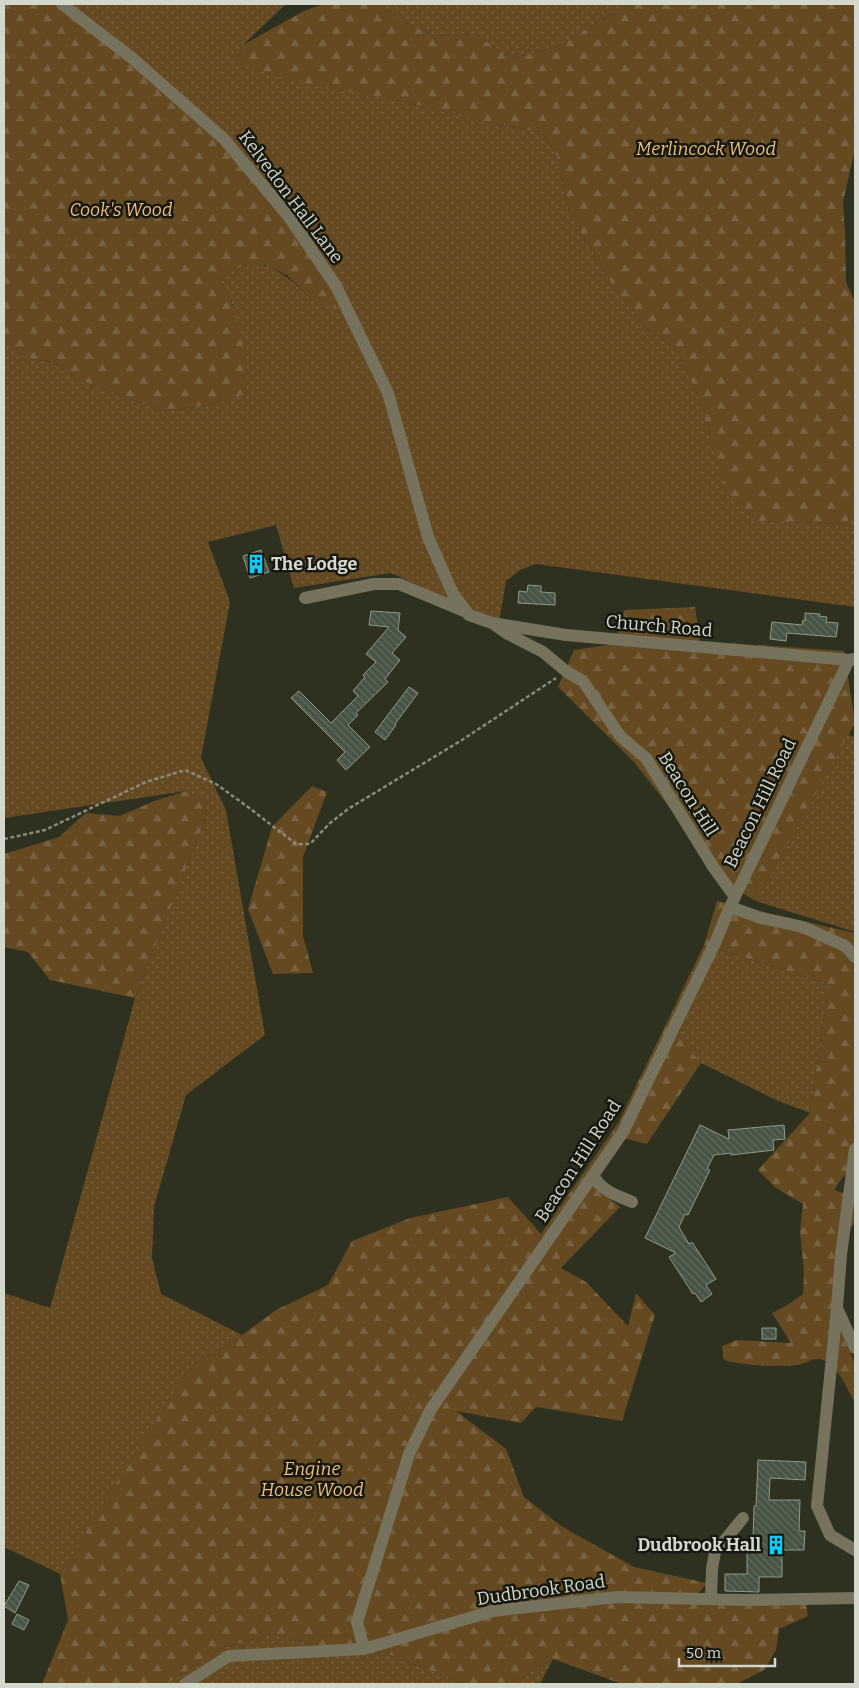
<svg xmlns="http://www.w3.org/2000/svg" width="859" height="1688" viewBox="0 0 859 1688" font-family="Bitter,serif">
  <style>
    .grass { fill: url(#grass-dots) }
    .forest { fill: url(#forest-firs) }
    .building { fill: url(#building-back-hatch); stroke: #8d9b89 }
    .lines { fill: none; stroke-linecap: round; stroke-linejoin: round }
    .path { stroke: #888b7d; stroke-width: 2.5; stroke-dasharray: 4 2.5; stroke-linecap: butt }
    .minor { stroke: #77725d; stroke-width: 12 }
    .labels { text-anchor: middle; stroke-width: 5; stroke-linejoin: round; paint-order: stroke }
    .park-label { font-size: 18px; font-style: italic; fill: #efbf7c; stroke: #171810 }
    .street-label { font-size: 18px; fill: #d4d7cc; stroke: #171810 }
    .poi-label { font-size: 18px; font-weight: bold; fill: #d4d7cc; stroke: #171810; text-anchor: start }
  </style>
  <defs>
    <pattern id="grass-dots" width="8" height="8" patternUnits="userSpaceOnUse" patternTransform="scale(1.25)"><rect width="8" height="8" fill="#644921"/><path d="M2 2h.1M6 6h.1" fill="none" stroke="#796240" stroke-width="1.8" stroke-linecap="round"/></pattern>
    <pattern id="forest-firs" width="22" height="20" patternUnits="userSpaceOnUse" patternTransform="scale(1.25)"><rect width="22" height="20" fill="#644921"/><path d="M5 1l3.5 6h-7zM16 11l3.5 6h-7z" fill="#796240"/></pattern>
    <pattern id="building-back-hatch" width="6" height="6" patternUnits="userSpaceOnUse" patternTransform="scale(1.25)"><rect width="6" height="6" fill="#475343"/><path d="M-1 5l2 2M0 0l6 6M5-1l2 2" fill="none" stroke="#616b5d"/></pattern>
  </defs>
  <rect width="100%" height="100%" fill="#2e3120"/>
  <path class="grass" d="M54,4h232l-43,41 -7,15 115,31 54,11 93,23 44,7 16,26 11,54 43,72 35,45 30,20 21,48 60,124 87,3 10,-12v95l-319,-43 -16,6 -14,11 -7,41 -108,-49 -97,15 -18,-63 -68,17 22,60 -29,156 25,52 39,225 -79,60 -32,112 -2,51 9,36 81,41 -52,33 -130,206 -56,-27v-254l46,15 85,-310 69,-175 4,-21 -22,-11 -182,27v-479l23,19 25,4 30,19 82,30 47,-6 22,-99 -14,-28c7,-4 16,-11 24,-13 29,-7 51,18 70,36z
    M382,4h253l-21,8 -57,35 -47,12 -34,-25 -43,2 -34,-17z
    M848,735l7,2v195l-99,-31z
    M704,945l125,39 -19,129 -34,-13 -75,-37 -34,-41z
    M275,1634l53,15 33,-2 19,4 85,33h-299l58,-37z
    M553,1659l-13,25h-31z"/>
  <path class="forest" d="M4,4h50l66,49 101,86 38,46 72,99 5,25 -23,-8 -26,-26 -21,-10h-23l-24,13 14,28 12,47 3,21 -3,20 -34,11 -47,6 -82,-30 -30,-19 -25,-4 -23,-19z
    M324,4h58l17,15 34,17 43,-2 34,25 47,-12 57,-35 21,-8h220v145l-12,53 2,30 1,50 9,20v210l-10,12 -87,-3 -32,-31 -28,-93 -21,-48 -30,-20 -35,-45 -43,-72 -11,-54 -16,-26 -44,-7 -93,-23 -122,-23 -47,-18 7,-16 61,-34z
    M695,607l5,34 144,10 11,72 -99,178 -24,-14 -98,-125 -76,-75 16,-37 41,-6 9,-34z
    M312,786l15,6 -24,65v79l10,37 -40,1 -25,-65 24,-82z
    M186,791l22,11 -4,21 -69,175 -85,-18 -22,-28 -24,-5v-93l55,-17 27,-24 34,3 34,-15z
    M717,901l138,32v246l-9,-6 -12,17 21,7v25l-7,10 -11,90 18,42v39c-7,-13 -17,-37 -32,-43 -10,-4 -17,4 -26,5 -22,2 -52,1 -73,-5l-2,-14 15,-6 54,3 -19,-30 17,-9 14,-10 1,-22 -4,-41 3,-27 -27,-16 -18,-18 52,-57 19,-129 -125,-39z
    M667,1022l34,41 -54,81 -24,-6 -29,48 26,21 -59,61 25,14 42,44 8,-33 19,22 -33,106 -86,-14 -15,16 -65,-12 50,38 18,48 37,29 73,41 73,16 -17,20 116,1 2,12 -29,13 -3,21 -12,20 -28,14h-114l-69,-25 -44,25h-44l-85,-33 -19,-4 -33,2 -53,-15 -51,13 -58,37h-124l26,-64 -8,-46 68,-110 62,-96 52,-33 34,-25 52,-25 24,-44 58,-23 98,-21 33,37 77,-111z"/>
  <path class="building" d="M261,550l8,22 -19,6 -7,-22z
    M528,585l13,1v6l14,1v12l-37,-2 1,-12 8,1z
    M371,611l29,2 -2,17 8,7 -14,16 8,7 -15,19 3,3 -32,31 2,2 -10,10 22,22 -24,23 -9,-10 8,-8 -54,-54 8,-7 32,32 27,-27 -5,-5 12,-14 -2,-2 13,-13 -10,-8 23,-27 -20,-2z
    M805,613l15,1 -1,2 8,1 -1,5 12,1 -2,14 -49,-4 -1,8 -16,-2 2,-17 30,3 1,-5 2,1z
    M409,687l9,6 -23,31 1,1 -11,15 -10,-8z
    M700,1125l29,14 -1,-9 56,-5 1,14 -12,1 1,10 -43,5v-2l-17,2 -7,14 3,1 -22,45 -3,-1 -6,13 10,17 3,-2 24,37 -10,6 6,9 -11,8 -6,-9 -2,1 -24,-37 7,-4 -31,-15z
    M762,1328h14v11h-14z
    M758,1460l48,2 -1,18 -35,-2 -1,22h31l-1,31h6l-1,19h-22v27h-23v15l-34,-1v-17h22v-34h6l1,-34h2z
    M19,1581l10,4 -14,28 -11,-7z
    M17,1614l12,6 -5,10 -12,-6z"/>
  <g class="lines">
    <path class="path" d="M4,839l41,-9 101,-48 39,-12 31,14 32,23 48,37h14l19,-20 19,-15 114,-69 94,-62"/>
    <path class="minor" d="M62,4l70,54 92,81 65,78 47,69 52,107 40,144 25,57 16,21 23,8 74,12 283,25 6,-1
      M305,598l69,-14h25l65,27
      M495,625l13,9 35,18 24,20 16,9 37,55 26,22 68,110 21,29
      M730,907l31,11 42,9 42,19 10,11
      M855,1149l-14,106 -4,53 18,40
      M593,1175c8,16 24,20 39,27
      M837,1308l-20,198 13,29 25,15
      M711,1599l1,-30 3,-17 28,-34
      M364,1649l-7,-27 52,-168 22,-45 192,-277 92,-189 15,-36 119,-247
      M185,1684l44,-28 135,-7 129,-38 124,-14 129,3 109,-2"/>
  </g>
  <defs>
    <symbol id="building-bare" viewBox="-9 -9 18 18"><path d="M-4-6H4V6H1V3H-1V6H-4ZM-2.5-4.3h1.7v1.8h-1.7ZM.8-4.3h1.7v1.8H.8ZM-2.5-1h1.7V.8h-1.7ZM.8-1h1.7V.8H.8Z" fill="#13cafb" stroke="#171810" stroke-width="2.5" paint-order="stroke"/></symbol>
  </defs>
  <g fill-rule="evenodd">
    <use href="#building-bare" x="242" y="550" width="28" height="28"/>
    <use href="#building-bare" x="762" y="1531" width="28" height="28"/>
  </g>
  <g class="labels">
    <g class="park-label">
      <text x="706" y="155">Merlincock Wood</text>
      <text x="121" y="216">Cook's Wood</text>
      <text x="312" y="1475">Engine<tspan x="312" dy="21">House Wood</tspan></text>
    </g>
    <g class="street-label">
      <text transform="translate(291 197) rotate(53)" y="6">Kelvedon Hall Lane</text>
      <text transform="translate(659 626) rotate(5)" y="6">Church Road</text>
      <text transform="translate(688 794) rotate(58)" y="6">Beacon Hill</text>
      <text transform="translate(760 803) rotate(-64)" y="6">Beacon Hill Road</text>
      <text transform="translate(578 1161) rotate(-57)" y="6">Beacon Hill Road</text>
      <text transform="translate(541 1590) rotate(-8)" y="6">Dudbrook Road</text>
    </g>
    <g class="poi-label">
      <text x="271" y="570">The Lodge</text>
      <text x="761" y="1551" text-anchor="end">Dudbrook Hall</text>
    </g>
  </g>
  <rect width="859" height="1688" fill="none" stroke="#d4d7cc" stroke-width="10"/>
  <path d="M679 1658v8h96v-8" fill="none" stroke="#d4d7cc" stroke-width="2.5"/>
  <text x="686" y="1658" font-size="15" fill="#d4d7cc" stroke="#171810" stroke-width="4" paint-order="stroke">50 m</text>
</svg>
